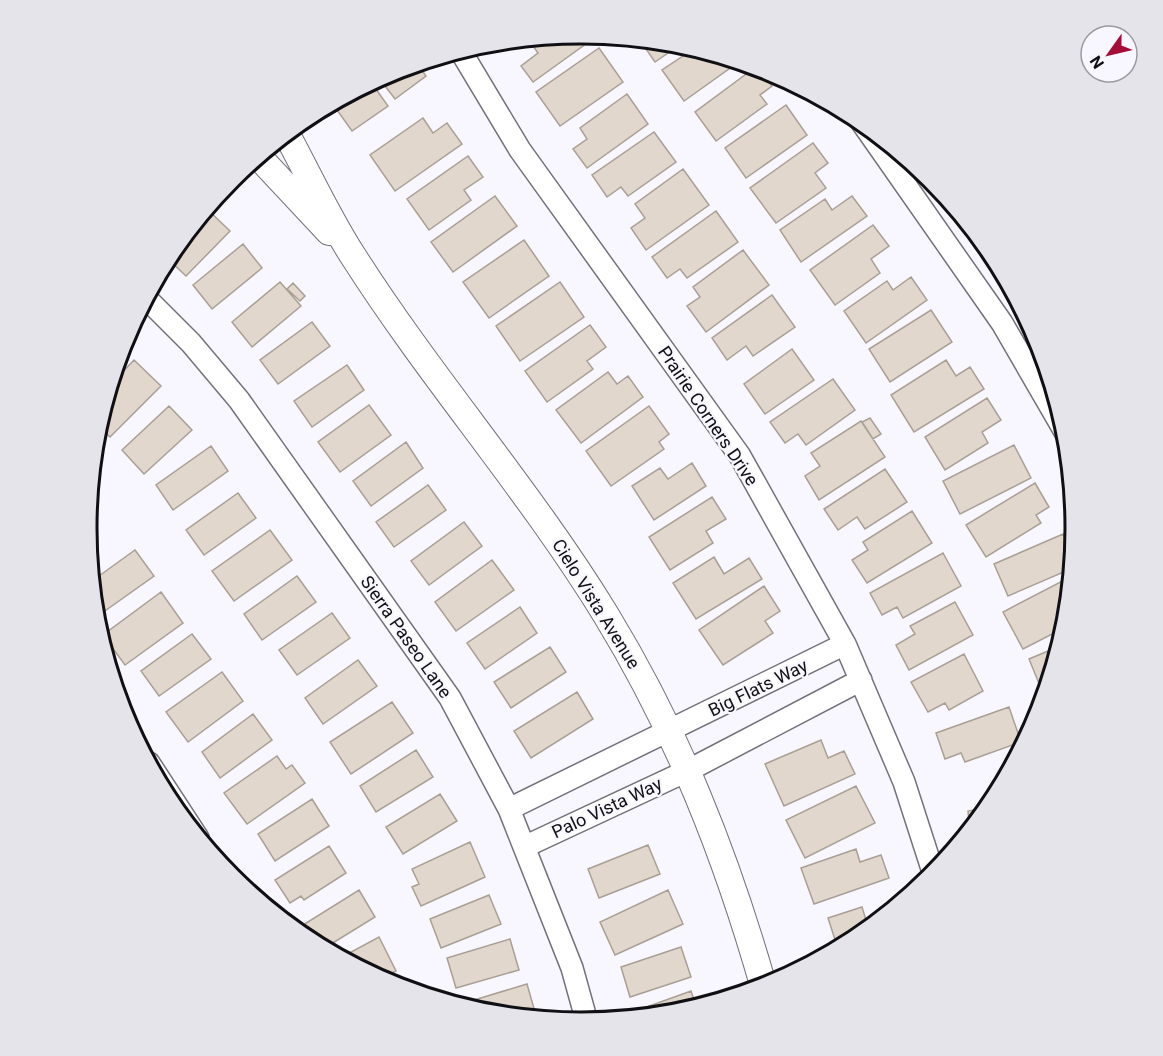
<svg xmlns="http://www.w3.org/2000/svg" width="1163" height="1056" viewBox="0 0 1163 1056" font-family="Roboto,sans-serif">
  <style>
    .building { fill: #e1d7cd; stroke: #a99f95; stroke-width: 1.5 }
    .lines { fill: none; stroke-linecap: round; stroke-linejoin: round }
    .minor-casing { stroke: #73717c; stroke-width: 24 }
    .tertiary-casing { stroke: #73717c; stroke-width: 28 }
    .minor { stroke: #fff; stroke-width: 21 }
    .tertiary { stroke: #fff; stroke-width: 26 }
    .labels { text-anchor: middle; stroke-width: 4.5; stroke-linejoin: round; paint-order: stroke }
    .street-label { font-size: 18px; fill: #100f13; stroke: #f8f6fe }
    .rim { fill: none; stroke: #100f13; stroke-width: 3 }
  </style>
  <rect width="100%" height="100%" fill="#f8f6fe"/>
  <path class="building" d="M582,33l9,1 3,4 -61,44 -12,-16 17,-13 -9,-13z
    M639,39l39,4 3,1 -26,18z
    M599,48l24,34 -63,44 -24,-34z
    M695,48l45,13 -56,40 -22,-31z
    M417,63l9,13 -31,23 -16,-21z
    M757,66l15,20 -12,9 7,9 -51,37 -21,-29z
    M371,82l17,24 -36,25 -20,-28z
    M627,94l21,30 -61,44 -14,-19 14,-10 -7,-11z
    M786,105l21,30 -61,43 -21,-30z
    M423,118l10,15 14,-10 15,21 -67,47 -25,-36z
    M654,132l22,30 -48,34 -7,-9 -14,10 -15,-22z
    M813,143l15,20 -13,10 11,15 -50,35 -26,-35z
    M468,156l15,21 -19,13 7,10 -42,30 -22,-31z
    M683,169l26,36 -63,45 -15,-22 14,-10 -10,-14z
    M495,196l22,30 -64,46 -22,-30z
    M852,196l15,20 -66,46 -21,-32 45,-31 7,11z
    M208,210l22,21 -44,45 -19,-18z
    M716,211l22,31 -51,36 -7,-9 -13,9 -15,-21z
    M873,225l16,21 -18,13 9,14 -45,32 -25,-35z
    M524,240l25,36 -60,42 -26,-36z
    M243,244l19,24 -50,41 -19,-24z
    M743,250l26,35 -63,47 -19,-26 13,-9 -7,-10z
    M911,277l16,23 -61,43 -22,-32 43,-30 6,9z
    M280,282l21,24 -49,41 -20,-25z
    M560,282l24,35 -64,44 -24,-35z
    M293,283l12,13 -5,5 -13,-12z
    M772,295l23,32 -42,29 -7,-10 -19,14 -15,-22z
    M931,310l21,32 -62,40 -21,-33z
    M312,322l18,24 -52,38 -18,-24z
    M590,325l16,22 -19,14 6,8 -46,33 -22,-31z
    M792,349l22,31 -49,34 -21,-30z
    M134,360l27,26 -51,51 -12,-11 12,-41z
    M946,360l10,16 14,-9 14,22 -70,43 -23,-37z
    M347,365l17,25 -52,37 -18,-26z
    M608,372l9,12 11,-8 15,21 -62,46 -25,-33z
    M833,379l22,31 -49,35 -8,-11 -13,9 -15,-21z
    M987,398l14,22 -19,12 6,11 -43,27 -20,-33z
    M369,405l22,30 -51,37 -22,-30z
    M169,406l23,24 -48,44 -22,-24z
    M649,406l20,28 -10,8 5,7 -53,37 -25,-35z
    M870,418l11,16 -8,5 -11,-17z
    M861,421l24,36 -66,43 -14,-24 15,-10 -9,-13z
    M406,442l17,26 -52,38 -18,-25z
    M1014,445l17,33 -71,36 -17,-33z
    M211,446l17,25 -55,39 -17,-25z
    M692,463l14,23 -52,34 -22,-34 28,-18 8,11z
    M885,469l22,33 -42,27 -8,-12 -19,13 -14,-21z
    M1035,483l14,24 -13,8 5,8 -55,34 -20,-32z
    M428,485l18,25 -52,37 -18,-25z
    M238,493l18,25 -52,37 -18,-25z
    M712,497l14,22 -20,12 7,12 -43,27 -21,-33z
    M912,511l20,32 -65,40 -15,-23 16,-10 -5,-8z
    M88,516l7,5 -8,11v-4z
    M464,522l18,24 -53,39 -18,-24z
    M270,530l22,30 -58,41 -22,-30z
    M1063,534l11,24 -1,10 -65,28 -14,-32z
    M135,550l19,26 -52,37 -8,-12 -2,-20z
    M943,553l18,33 -58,32 -6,-11 -15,8 -12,-22z
    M714,557l10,17 25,-16 13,21 -66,40 -23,-36z
    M492,560l22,30 -58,41 -21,-29z
    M297,576l19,26 -54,38 -18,-26z
    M1072,576l-6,51 -43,22 -20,-37z
    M764,586l16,25 -15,10 8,12 -50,32 -24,-35z
    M161,592l22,31 -58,42 -22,-30z
    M955,602l18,33 -64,35 -13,-25 19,-11 -5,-8z
    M520,607l17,26 -52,36 -18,-26z
    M332,613l18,25 -53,37 -18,-25z
    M192,634l19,25 -52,37 -18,-25z
    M1060,646l-15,52 -16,-39z
    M550,647l16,25 -55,36 -17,-26z
    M964,654l19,37 -34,19 -4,-7 -17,9 -17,-30z
    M358,660l19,26 -54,38 -18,-26z
    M222,672l21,29 -55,41 -22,-30z
    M577,692l16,27 -62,39 -17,-27z
    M392,702l21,31 -62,41 -21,-32z
    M1009,707l12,35 -56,20 -4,-9 -16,6 -9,-26z
    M253,714l19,26 -52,38 -18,-26z
    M821,740l7,18 16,-7 11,23 -71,32 -19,-42z
    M416,750l17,27 -57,35 -16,-26z
    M277,756l9,13 6,-4 13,18 -58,41 -23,-31z
    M856,786l19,37 -70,35 -19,-38z
    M440,794l17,27 -54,33 -17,-27z
    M312,799l17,27 -54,35 -17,-27z
    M989,807l-19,24 -2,-20z
    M470,842l15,35 -64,29 -9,-19 7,-3 -7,-15z
    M648,845l12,29 -61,24 -11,-29z
    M329,846l17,27 -42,27 -3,-4 -11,7 -15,-23z
    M856,849l4,13 21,-7 8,23 -75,26 -13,-36z
    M359,890l16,27 -52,32 -7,-5 -13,-19z
    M668,890l15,34 -68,31 -15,-33z
    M489,895l12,29 -60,24 -11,-29z
    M862,907l4,13 23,-7 -33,27 -18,9 -10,-31z
    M379,937l17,34 -16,8 -40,-21z
    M510,939l9,31 -63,18 -9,-30z
    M681,947l10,30 -61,20 -9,-30z
    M527,984l10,35 -52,-6 -23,-6 -1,-3z
    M691,991l6,17 -19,6 -46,4 -2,-5z"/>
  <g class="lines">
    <defs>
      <path id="minor" d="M460,50l60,100 220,306 105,188 59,138 30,93
        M858,117l144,206 66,114
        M146,298l45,45 48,57 211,298 59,111 63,159 15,54
        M149,763l49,75
        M509,809l336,-165
        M524,847l165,-77 172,-90"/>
      <path id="tertiary" d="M286,133c23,42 43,87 69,126 78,122 175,232 251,356 72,118 120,240 158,373
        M258,156l71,76"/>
    </defs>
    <use href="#minor" class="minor-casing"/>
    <use href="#tertiary" class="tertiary-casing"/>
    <use href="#minor" class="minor"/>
    <use href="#tertiary" class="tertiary"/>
  </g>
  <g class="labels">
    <g class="street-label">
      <text transform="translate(708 416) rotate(56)" y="6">Prairie Corners Drive</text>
      <text transform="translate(596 604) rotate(58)" y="6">Cielo Vista Avenue</text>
      <text transform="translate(406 637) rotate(55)" y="6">Sierra Paseo Lane</text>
      <text transform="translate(758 688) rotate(-26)" y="6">Big Flats Way</text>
      <text transform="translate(607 808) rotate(-25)" y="6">Palo Vista Way</text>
    </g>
  </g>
  <path d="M0 0H1163V1056H0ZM97 528a484 484 0 1 1 968 0a484 484 0 1 1-968 0Z" fill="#e5e4eb" fill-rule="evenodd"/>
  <path class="rim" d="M97 528a484 484 0 1 1 968 0a484 484 0 1 1-968 0Z"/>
  <g transform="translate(1109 54) rotate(236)"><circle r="28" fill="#f8f6fe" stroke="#9b9aa0" stroke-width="1.5"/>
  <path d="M0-4.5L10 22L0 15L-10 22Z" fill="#a60c38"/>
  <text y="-9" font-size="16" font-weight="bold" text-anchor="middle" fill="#100f13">N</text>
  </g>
</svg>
